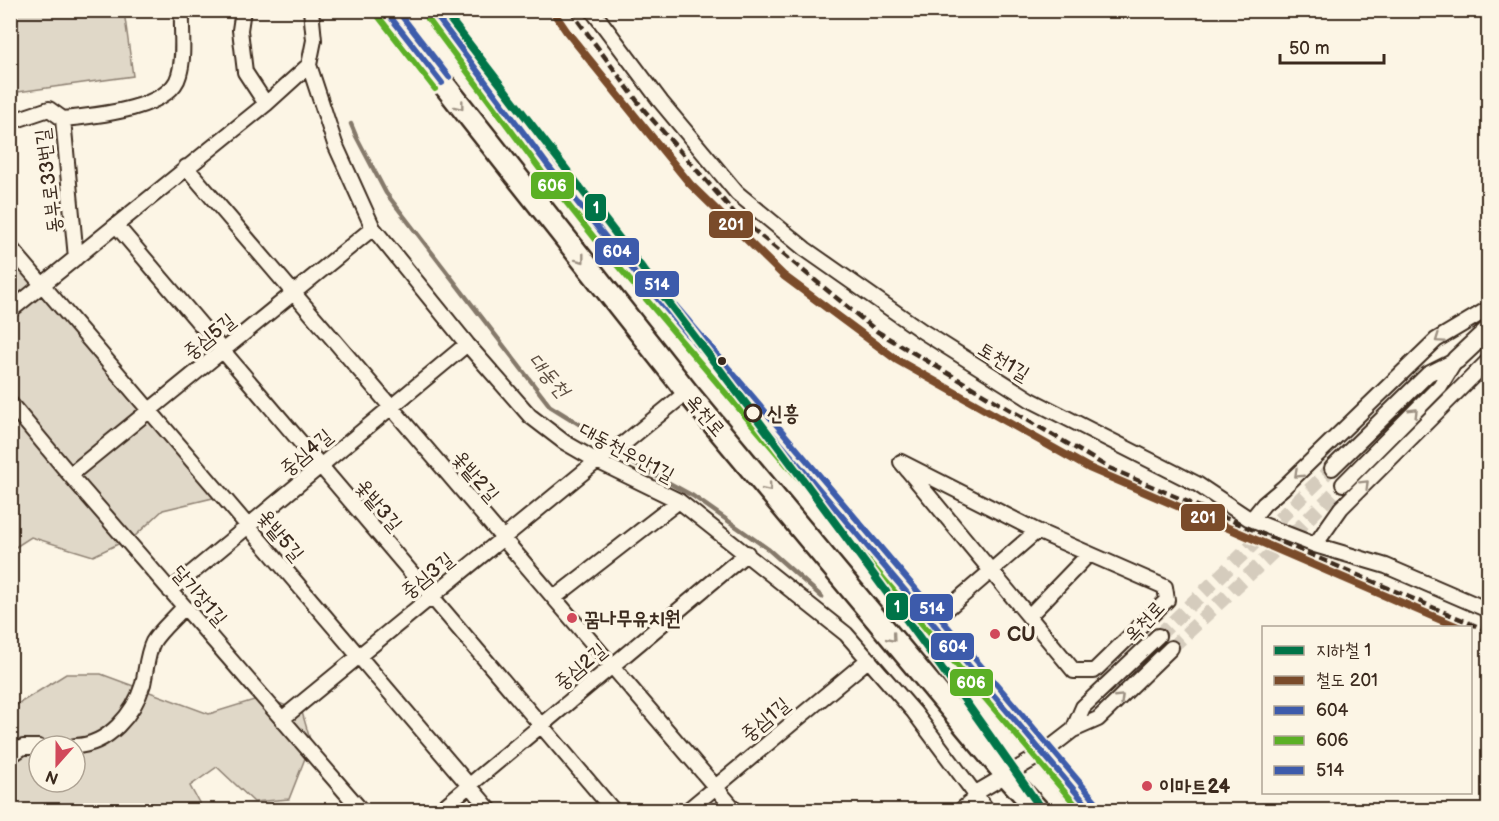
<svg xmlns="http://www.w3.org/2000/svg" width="1499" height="821" viewBox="0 0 1499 821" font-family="'Balsamiq Sans','Poor Story',sans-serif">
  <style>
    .green { fill: #e0d8c8; stroke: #8e8173; stroke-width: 1.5; fill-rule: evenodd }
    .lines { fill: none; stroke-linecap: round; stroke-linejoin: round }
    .stream { stroke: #85796b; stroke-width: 4.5 }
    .street-tunnel { stroke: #d5ccbd; stroke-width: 14; stroke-dasharray: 14 7; stroke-linecap: butt }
    .street-casing { stroke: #3b2a1e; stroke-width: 18 }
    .secondary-casing { stroke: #3b2a1e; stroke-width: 22 }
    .primary-casing { stroke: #3b2a1e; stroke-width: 26 }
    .street { stroke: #fcf5e5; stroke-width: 14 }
    .secondary { stroke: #fcf5e5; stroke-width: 18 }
    .primary { stroke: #fcf5e5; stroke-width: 21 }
    .rail { stroke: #3b2a1e; stroke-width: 4.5; stroke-dasharray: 9 4.5; stroke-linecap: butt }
    .bus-1-casing { stroke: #fcf5e5; stroke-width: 10 }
    .bus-2-casing { stroke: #fcf5e5; stroke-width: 10 }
    .bus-3-casing { stroke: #fcf5e5; stroke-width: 10 }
    .bus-1 { stroke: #3d5bab; stroke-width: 6 }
    .bus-2 { stroke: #5bb025; stroke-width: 6 }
    .bus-3 { stroke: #3d5bab; stroke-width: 6 }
    .rail-1-casing { stroke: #fcf5e5; stroke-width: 12 }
    .rail-1 { stroke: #7a4b2a; stroke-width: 8 }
    .metro-1-casing { stroke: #fcf5e5; stroke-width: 12 }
    .metro-1 { stroke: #007448; stroke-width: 8 }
    .oneway { stroke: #9c9082 }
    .bus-dot { fill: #3b2a1e; stroke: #fcf5e5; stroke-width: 2 }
    .stop-dot { fill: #fcf5e5; stroke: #3b2a1e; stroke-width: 3 }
    .poi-dot { fill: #d1495b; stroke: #fcf5e5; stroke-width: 2 }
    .labels { text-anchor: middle; stroke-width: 6; stroke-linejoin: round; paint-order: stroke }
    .street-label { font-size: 20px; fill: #3b2a1e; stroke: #fcf5e5 }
    .stop-label { font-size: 20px; font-weight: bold; fill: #3b2a1e; stroke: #fcf5e5; text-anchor: start }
    .poi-label { font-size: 20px; font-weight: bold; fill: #3b2a1e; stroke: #fcf5e5; text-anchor: start }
    .water-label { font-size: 21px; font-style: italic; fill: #605144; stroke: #fcf5e5 }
    .line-badge { stroke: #fcf5e5; stroke-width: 2 }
    .badge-label { font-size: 16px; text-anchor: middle; font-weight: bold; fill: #fff }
  </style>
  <rect width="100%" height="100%" fill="#fcf5e5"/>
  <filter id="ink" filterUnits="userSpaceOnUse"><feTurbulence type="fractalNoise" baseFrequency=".0167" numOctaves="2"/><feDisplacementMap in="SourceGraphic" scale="12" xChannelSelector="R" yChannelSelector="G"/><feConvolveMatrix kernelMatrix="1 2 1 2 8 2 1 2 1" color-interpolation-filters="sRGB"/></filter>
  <g filter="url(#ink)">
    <path class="green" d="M10,11h114l9,65 -122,17z
      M11,257l210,239 -58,14 -28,26 -42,20 -62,-19 -20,13z
      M66,674h35l108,40 55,-17 38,15 9,31 -22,56 -35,3 -37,-35 -27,19 13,24h-192l-1,-101zM39,746h36v36h-36z"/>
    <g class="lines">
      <path class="stream" d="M351,124l5,12 30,57 164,213 37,23 42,32 64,35 75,53 54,48"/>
      <path class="street-tunnel" d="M1158,636l174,-168
        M1171,648l130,-122 42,-42"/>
      <defs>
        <path id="street" d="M243,10l-3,20 5,42 21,32
          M592,10l69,92 76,91 68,56 117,82 109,69 166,84 54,36 64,25 71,21 102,44
          M309,65l26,79 38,84 94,116 63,72 34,26 33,19 82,40 167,133 68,78 73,98
          M63,119c29,-3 107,-9 116,-44 6,-20 2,-43 3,-65
          M10,122l39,-13 14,10 13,139
          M186,167l549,643
          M116,225l497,585
          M10,247l480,563
          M10,311l256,-207 43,-39 5,-25 -3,-30
          M10,403l60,72 291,335
          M901,462l136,69 128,56 2,13 -73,71h-20z
          M1332,468l96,-94 28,-14
          M70,475l303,-247
          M1343,484l97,-98 16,-26
          M1251,520l13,-16 19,-16 153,-148 52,-31
          M1315,545l26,-37 147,-147
          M170,591l297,-247
          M554,598l125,-97
          M1029,616l60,-62
          M931,623l106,-92
          M282,719l315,-258 30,-20 60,-49
          M1073,730l10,-23 75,-71
          M75,746c33,-1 59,-32 68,-62 3,-13 4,-30 10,-42 7,-12 22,-24 31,-35
          M10,756l13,-9h16
          M974,794l68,-40 31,-24 25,-11 73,-71
          M440,810l307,-257
          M688,810l181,-151
          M961,810l15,-12"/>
        <path id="secondary" d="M1456,360l32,-30"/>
        <path id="primary" d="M385,10l302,382 319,383 32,35
          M432,10l117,157 58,72 484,571"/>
      </defs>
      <use href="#street" class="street-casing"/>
      <use href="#secondary" class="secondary-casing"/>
      <use href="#primary" class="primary-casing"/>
      <use href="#street" class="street"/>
      <use href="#secondary" class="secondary"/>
      <use href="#primary" class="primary"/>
      <path class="rail" d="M570,10l74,100 94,107 140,115 231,136 379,163"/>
      <defs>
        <path id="bus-1" d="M385,10l57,73
          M432,10l117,157 58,72 484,571"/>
        <path id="bus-2" d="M425,15l117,157 58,73 480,565
          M378,16l57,73"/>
        <path id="bus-3" d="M397,10l52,67
          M444,10l112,151 58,72 484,571"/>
      </defs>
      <use href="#bus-1" class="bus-1-casing"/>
      <use href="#bus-2" class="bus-2-casing"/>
      <use href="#bus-3" class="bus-3-casing"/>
      <use href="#bus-1" class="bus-1"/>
      <use href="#bus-2" class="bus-2"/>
      <use href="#bus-3" class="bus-3"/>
      <defs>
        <path id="rail-1" d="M552,10l15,22 123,152 94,92 113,84 192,108 371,160"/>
      </defs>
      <use href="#rail-1" class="rail-1-casing"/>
      <use href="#rail-1" class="rail-1"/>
      <defs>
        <path id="metro-1" d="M443,10c204,264 409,526 599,800"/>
      </defs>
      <use href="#metro-1" class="metro-1-casing"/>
      <use href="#metro-1" class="metro-1"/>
    </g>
    <defs><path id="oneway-chevron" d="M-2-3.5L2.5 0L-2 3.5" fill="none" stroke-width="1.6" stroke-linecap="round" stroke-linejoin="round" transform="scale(1.5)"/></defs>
    <g class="oneway">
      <use href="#oneway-chevron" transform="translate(460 106) rotate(52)"/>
      <use href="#oneway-chevron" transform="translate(581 259) rotate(52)"/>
      <use href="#oneway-chevron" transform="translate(1439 339) rotate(145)"/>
      <use href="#oneway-chevron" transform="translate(1414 412) rotate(-45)"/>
      <use href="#oneway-chevron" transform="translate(1298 474) rotate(136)"/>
      <use href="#oneway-chevron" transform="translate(1365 484) rotate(-45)"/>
      <use href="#oneway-chevron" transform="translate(768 488) rotate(50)"/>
      <use href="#oneway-chevron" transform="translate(892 638) rotate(50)"/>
      <use href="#oneway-chevron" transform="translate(1120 698) rotate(-44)"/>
    </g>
  </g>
  <circle class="bus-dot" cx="722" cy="361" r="5"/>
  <circle class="stop-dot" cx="753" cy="413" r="8"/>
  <g class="poi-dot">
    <circle cx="572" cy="618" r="6"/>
    <circle cx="995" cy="634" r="6"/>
    <circle cx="1147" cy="786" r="6"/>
  </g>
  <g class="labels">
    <g class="street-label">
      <text transform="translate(48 181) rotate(-97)" y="7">동부로33번길</text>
      <text transform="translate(209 336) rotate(-39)" y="7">중심5길</text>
      <text transform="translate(1004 361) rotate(31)" y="7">토천1길</text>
      <text transform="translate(706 415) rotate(49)" y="7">옥천로</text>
      <text transform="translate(306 452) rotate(-40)" y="7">중심4길</text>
      <text transform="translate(627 452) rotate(28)" y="7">대동천우안1길</text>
      <text transform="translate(476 476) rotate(49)" y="7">옻밭2길</text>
      <text transform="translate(379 505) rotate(50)" y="7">옻밭3길</text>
      <text transform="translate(281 535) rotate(50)" y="7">옻밭5길</text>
      <text transform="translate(427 575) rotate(-39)" y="7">중심3길</text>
      <text transform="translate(200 595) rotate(49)" y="7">달기장1길</text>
      <text transform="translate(1144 621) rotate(-47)" y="7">옥천로</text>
      <text transform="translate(580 666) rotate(-40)" y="7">중심2길</text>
      <text transform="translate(765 719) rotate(-40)" y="7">중심1길</text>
    </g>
    <g class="stop-label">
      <text x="767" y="420">신흥</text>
    </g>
    <g class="poi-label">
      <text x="584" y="625">꿈나무유치원</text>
      <text x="1007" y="641">CU</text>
      <text x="1159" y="793">이마트24</text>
    </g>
    <g class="water-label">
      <text transform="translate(549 375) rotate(49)" y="7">대동천</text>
    </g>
  </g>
  <g class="line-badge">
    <rect x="530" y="171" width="45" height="29" rx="6" fill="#5bb025"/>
    <rect x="584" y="193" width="23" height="29" rx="6" fill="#007448"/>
    <rect x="708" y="210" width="46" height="29" rx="6" fill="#7a4b2a"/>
    <rect x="594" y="237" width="46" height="29" rx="6" fill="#3d5bab"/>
    <rect x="634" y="270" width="46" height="28" rx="6" fill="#3d5bab"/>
    <rect x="1180" y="503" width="46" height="29" rx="6" fill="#7a4b2a"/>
    <rect x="885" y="592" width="24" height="29" rx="6" fill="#007448"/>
    <rect x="909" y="593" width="45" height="29" rx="6" fill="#3d5bab"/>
    <rect x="930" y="632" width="45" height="29" rx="6" fill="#3d5bab"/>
    <rect x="949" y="668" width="45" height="29" rx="6" fill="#5bb025"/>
  </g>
  <g class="badge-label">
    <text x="552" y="191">606</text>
    <text x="596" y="213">1</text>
    <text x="731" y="230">201</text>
    <text x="617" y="257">604</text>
    <text x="657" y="290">514</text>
    <text x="1203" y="523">201</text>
    <text x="897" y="612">1</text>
    <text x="932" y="614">514</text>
    <text x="953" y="652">604</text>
    <text x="971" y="688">606</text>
  </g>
  <rect width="1499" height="821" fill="none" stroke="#fcf5e5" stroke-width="36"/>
  <rect x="18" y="18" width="1463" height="785" fill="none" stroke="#3b2a1e" stroke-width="2" filter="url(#ink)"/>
  <rect x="1262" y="626" width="210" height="168" fill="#fcf5e5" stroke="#afa495" stroke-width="1.5"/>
  <rect x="1274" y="646" width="30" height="9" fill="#007448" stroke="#afa495" stroke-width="1.5"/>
  <text x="1316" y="656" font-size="18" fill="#3b2a1e">지하철 1</text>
  <rect x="1274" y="676" width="30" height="9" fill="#7a4b2a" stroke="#afa495" stroke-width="1.5"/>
  <text x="1316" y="686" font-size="18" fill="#3b2a1e">철도 201</text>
  <rect x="1274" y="706" width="30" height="9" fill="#3d5bab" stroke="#afa495" stroke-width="1.5"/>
  <text x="1316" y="716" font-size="18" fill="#3b2a1e">604</text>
  <rect x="1274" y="736" width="30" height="9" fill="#5bb025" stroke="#afa495" stroke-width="1.5"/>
  <text x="1316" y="746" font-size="18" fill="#3b2a1e">606</text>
  <rect x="1274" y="766" width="30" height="9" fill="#3d5bab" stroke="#afa495" stroke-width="1.5"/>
  <text x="1316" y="776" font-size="18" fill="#3b2a1e">514</text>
  <g transform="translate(57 764) rotate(201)"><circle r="28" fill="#fcf5e5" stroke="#afa495" stroke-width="1.5"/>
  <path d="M0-4.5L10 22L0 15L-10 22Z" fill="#d1495b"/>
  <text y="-9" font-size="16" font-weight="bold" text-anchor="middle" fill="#3b2a1e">N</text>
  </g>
  <path d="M1280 54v9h104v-9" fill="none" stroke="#3b2a1e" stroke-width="3"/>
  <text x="1289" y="54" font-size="18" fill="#3b2a1e" stroke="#fcf5e5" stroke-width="4.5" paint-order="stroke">50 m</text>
</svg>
